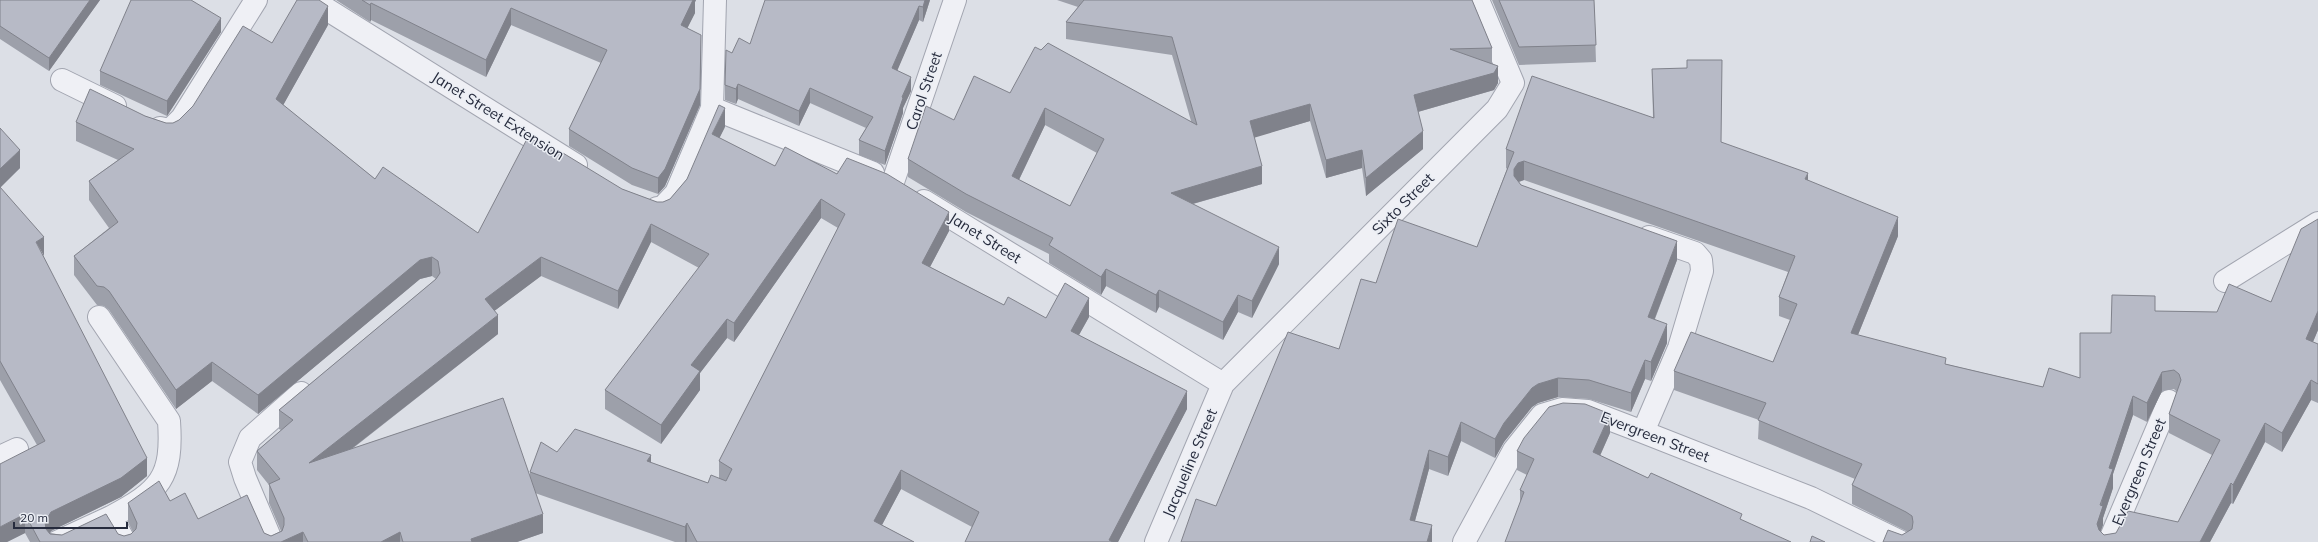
<svg xmlns="http://www.w3.org/2000/svg" width="2318" height="542" viewBox="0 0 2318 542" font-family="Mulish,sans-serif">
  <style>
    .lines { fill: none; stroke-linecap: round; stroke-linejoin: round }
    .minor-casing { stroke: #a2a5b0; stroke-width: 24 }
    .minor { stroke: #eff0f5; stroke-width: 22 }
    .wall { fill: #9da0aa; fill-rule: evenodd }
    .shaded-wall { fill: #80828b }
    .building { fill: #b7bac6; stroke: #80828b; fill-rule: evenodd }
    .labels { text-anchor: middle; stroke-width: 3; stroke-linejoin: round; paint-order: stroke }
    .street-label { font-size: 15px; fill: #262b3d; stroke: #ebeef4 }
  </style>
  <rect width="100%" height="100%" fill="#dcdfe6"/>
  <g class="lines">
    <defs>
      <path id="minor" d="M312,0l264,165
        M62,80l53,26
        M712,108l161,65
        M160,128l10,2 12,-12 74,-118
        M893,182l62,-182
        M924,201l299,183
        M657,208l4,1 15,-16 36,-85 3,-108
        M2225,281l93,-58
        M99,317l70,104c4,57 -9,70 -58,96
        M1643,432l36,-84 23,-77 -1,-11 -6,-7 -46,-16
        M0,457l17,-8
        M57,542l54,-25 14,25
        M272,542l-27,-64 -5,-16 10,-24 51,-45
        M1156,542l67,-158 274,-275 16,-26 -35,-83
        M1464,542l50,-92 28,-35 20,-6 26,2 55,21 168,66 90,44
        M2109,542l60,-141"/>
    </defs>
    <use href="#minor" class="minor-casing"/>
    <use href="#minor" class="minor"/>
  </g>
  <path class="wall" d="M0,0h100l-51,71 -49,-32z
    M336,0h360l-1,2v11l-8,15 14,24 -1,53 -35,81 -7,8 -26,-9 -63,-39v-17l32,-66 -90,-38 -25,52 -115,-57 -1,2z
    M930,0l-7,22 -4,-2 -22,50 14,21 -8,17v5l-18,52 -26,-10v-15l7,-12 -56,-25 -11,23 -61,-27 -2,5 -11,-4v-15l7,-32 18,-9z
    M1057,0h415l20,48v15l6,20 -4,7 -76,22 5,37 -57,47 -4,-28 -36,10 -16,-57 -56,16 8,47 -69,20 86,60 -27,54 -14,-6 -15,28 -64,-33 -3,6 -50,-27 -5,9 -52,-32v-9l-83,-42 -58,-35v-18l46,-39 56,-27 181,28 -19,-66 -106,-16v-17l12,-15zM1045,125l52,28 -27,53 -51,-26z
    M1492,0h102l2,62 -77,3z
    M195,2l26,30 -54,84 -67,-31v-14z
    M328,25l-45,80 92,74 103,54 144,-44 35,13h6l7,-3 17,-20 38,-52 -6,11 56,28 174,65 -19,36 74,38 42,13 43,-1 -10,18 108,74 -69,133h-153l7,-15 -71,-38 -19,36 32,17h-239l-140,-49 8,40 -26,9h-487l-5,-9 -18,9 30,-97 -37,-65v-252l20,40 -20,19 43,69 104,220 -26,21 -70,34 -1,2 12,2 56,-1 6,2 7,-2 2,-2 -5,-10v-19l42,-2 28,18 66,14 7,3 10,-5 -12,-28v-18l-12,-15v-19l24,-21 -2,-1v-19l157,-131 -4,-3 -12,3 -162,135 -46,-33 -36,28 -67,-99 -5,-4 -7,-1 -23,-30v-19l35,-28 -20,-28v-19l29,-21 -42,-19v-19l69,-6 21,7h7l6,-3 93,-77zM821,218l17,10 -119,233v17l-11,5 -57,-20 -94,-11 -27,20v7l-178,-30 146,-115 -4,-23 47,-35 77,33 33,-67 48,26 -94,122v19l56,35 39,-54v-17l27,-35 7,4z
    M1652,69l69,73 87,38 90,56 -40,99 88,29 97,23 37,-9 31,-45 44,-22 62,1 54,-10 47,-83v111l-5,12 5,2v59l-7,-3 -29,52 -17,-10 -32,62 -2,-1 -21,39 -308,-7 6,-3 -56,-28v-19l3,-6 -97,-40 1,-19 -85,-30v-19l99,-9 17,-42 -11,-4v-19l9,-25 -264,-92 -5,2 2,3 156,75 -22,59 12,24 -16,38 -6,-2 -14,33 -42,-13 -31,-2 -20,6 -6,4 -28,35 -9,16 -34,-17 -13,35 -19,-7 -14,52 17,21 -216,-36 123,-157 37,-66 101,-36 30,-78 -1,-1v-19l147,-31zM2174,389l3,3 -8,22v19l43,22 -34,67 -62,11 -12,2 -4,-4 3,-6v-7l10,-30v-14l20,-59 14,7 15,-31z
    M1610,433l-10,23 48,22 94,42 -222,-17v-13l7,-15 -10,-5v-19z"/>
  <path class="shaded-wall" d="M90,0h10l-51,71v-13z
    M691,0h5l-1,2v11l-14,28v-16z
    M925,0h5l-7,22v-15z
    M371,3v17l-1,2v-17z
    M328,6v19l-52,93v-19z
    M919,6v14l-27,63v-15z
    M511,8v17l-25,52v-17z
    M221,18v14l-54,84v-15z
    M701,35l-1,70 -35,81 -7,8v-16z
    M1498,66v17l-4,7 -80,23v-18z
    M911,77v14l-8,17v5l-18,52v-14l17,-54z
    M738,84v15l-2,5v-15z
    M810,88v15l-11,23v-15z
    M1310,104v17l-60,18v-18z
    M725,108v19l-13,26v-19z
    M1045,108v17l-33,69v-18z
    M1423,131v18l-57,47v-18z
    M20,150v18l-20,20v-19z
    M1362,150v18l-36,10v-18z
    M1524,161v19l-6,2 -4,13v-26l4,-6z
    M1262,166v18l-91,26v-17z
    M1808,173v19l-3,-13z
    M821,199v19l-87,124v-19z
    M949,212v19l-27,51v-19z
    M1898,217v19l-47,116v-19z
    M651,224v18l-33,67v-18z
    M44,237v19l-8,-14z
    M1677,241v19l-29,76v-19z
    M1279,247v17l-27,54v-17z
    M432,257v19l-12,3 -162,135v-19l162,-135z
    M541,257v19l-56,42v-19z
    M1106,269v17l-5,9v-18z
    M1159,290v17l-3,6v-18z
    M1238,295v17l-15,28v-18z
    M1089,298v19l-18,32v-18z
    M2318,311v19l-12,28v-19z
    M498,315v19l-189,148v-19z
    M727,319v19l-27,35v17l-39,54v-19l30,-60z
    M1667,324v19l-16,38v-19z
    M1645,360v19l-14,33v-19z
    M212,362v19l-36,28v-19z
    M2162,372v19l-15,31v-19z
    M1558,378v19l-20,6 -6,4 -28,35 -9,16v-19l9,-16 28,-35 6,-4z
    M2311,380v20l-29,52v-19z
    M1187,391v18l-69,133h-9v-2z
    M2133,396v19l-20,59v14l-10,30v7l-6,17v-18l12,-56z
    M1610,414v19l-17,38v-19z
    M1461,422v19l-13,35v-19z
    M2265,423v19l-32,62v-19z
    M1429,450v19l-19,70v-19z
    M651,455v19l-4,-13z
    M147,458v18l-26,21 -70,34 -6,9v-18l6,-10z
    M901,470v19l-27,51v-19z
    M2231,483v20l-21,39h-10z
    M25,514v19l-18,9h-7v-15z
    M543,514v19l-26,9h-46v-3z
    M687,523v19h-2v-15z
    M1432,525v17h-5z
    M303,532v10h-22z
    M400,532v10h-19z"/>
  <path class="building" d="M0,0h90l-41,58 -49,-32z
    M131,0h60l30,18 -54,83 -67,-30z
    M297,0h22l9,6 -52,93 99,80 8,-12 95,66 50,-96 29,16 1,-3 64,39 35,13h6l7,-3 17,-20 32,-74 6,3 -13,26 63,32 10,-19 52,27 10,-16 40,16 62,38 -27,51 82,42 4,-8 38,21 19,-35 24,15 -18,33 116,60 -78,149 4,2h-148l14,-30 -78,-42 -27,51 40,21h-217l-10,-19 -2,4 -155,-55 11,-30 16,10 18,-23 76,26 -4,6 61,22 3,-8 15,6 6,-12 -13,-8 126,-247 -24,-15 -87,124 -7,-4 -36,46 9,6 -39,54 -56,-35 104,-136 -58,-30 -33,67 -77,-34 -56,42 13,16 -189,148 194,-65 40,116 -72,25 1,3h-69l-3,-10 -19,10h-73l-5,-10 -22,10h-241l-15,-28 -25,13v-63l45,-23 -45,-80v-174l44,50 -8,5 111,216 -26,20 -70,34 -6,10 1,7 4,5 12,1 44,-21 12,20 6,2 7,-2 5,-5 1,-6 -9,-20 31,-22 11,20 15,-8 13,26 49,-24 17,38 7,3 11,-5 2,-6v-7l-15,-34 11,-5 -23,-28 36,-31 -14,-10 157,-131 4,-6 -2,-12 -6,-4 -12,3 -162,135 -46,-33 -36,28 -67,-99 -5,-4 -7,-1 -23,-30 44,-34 -29,-41 45,-32 -58,-27 14,-33 55,27 21,7h7l6,-3 14,-14 50,-80 29,17z
    M362,0h331l-12,25 20,10 -1,54 -35,80 -7,9 -26,-10 -63,-39 38,-79 -96,-42 -25,52 -115,-57 -1,2z
    M765,0h160l-2,7 -4,-1 -27,62 19,9 -9,20 1,1 -18,53 -26,-11 14,-23 -63,-29 -11,23 -61,-27 -2,5 -11,-4 1,-35 6,3 7,-15 11,6z
    M1084,0h388l20,48 -42,1 48,17 -4,7 -80,22 9,36 -57,47 -4,-28 -36,10 -16,-56 -60,17 12,45 -91,27 108,54 -27,54 -14,-6 -15,27 -64,-32 -3,5 -50,-26 -5,8 -52,-32 4,-7 -87,-44 -58,-35 18,-53 28,14 20,-44 36,17 25,-46 6,3 7,-7 149,82 -25,-88 -106,-15zM1045,108l59,31 -34,67 -58,-30z
    M1499,0h95l2,45 -77,2z
    M1687,60h35l-1,82 87,31 -3,6 93,38 -47,116 95,25 -1,6 98,23 6,-19 31,10v-45h31l1,-38 43,1v15l62,1 12,-28 42,18 30,-73 17,-10v92l-12,28 12,5v40l-7,-4 -29,53 -17,-10 -32,62 -2,-2 -31,59h-317l5,-12 14,5 10,-6 1,-7 -1,-6 -6,-4 -54,-27 10,-21 -104,-44 8,-17 -92,-32 17,-39 82,30 24,-58 -18,-7 16,-41 -271,-95 -6,2 -4,6v7l7,9 156,56 -29,76 19,7 -16,38 -6,-2 -14,33 -42,-13 -31,-2 -20,6 -6,4 -28,35 -9,16 -34,-17 -13,35 -19,-7 -19,70 22,5 -5,17h-246l15,-43 20,7 72,-174 51,17 22,-70 15,4 22,-64 79,28 37,-95 -8,-3 26,-73 122,42 -2,-49 35,-1zM2174,370l5,4 2,6 -12,34 51,26 -42,82 -50,-11 -12,22 -12,2 -5,-5 -2,-6 6,-18 -3,-1 13,-36 -4,-1 24,-72 14,7 15,-31z
    M0,128l20,22 -20,19z
    M1563,403l22,1 25,10 -17,38 55,26 3,-5 91,41 -2,5 51,23h-286l19,-50 -4,-2 14,-31 -17,-8 7,-13 25,-31z
    M1812,536l13,6h-15z"/>
  <g class="labels">
    <g class="street-label">
      <text transform="translate(924 91) rotate(-71)" y="5">Carol Street</text>
      <text transform="translate(498 116) rotate(32)" y="5">Janet Street Extension</text>
      <text transform="translate(1403 204) rotate(-45)" y="5">Sixto Street</text>
      <text transform="translate(985 238) rotate(32)" y="5">Janet Street</text>
      <text transform="translate(1655 437) rotate(21)" y="5">Evergreen Street</text>
      <text transform="translate(1190 463) rotate(-67)" y="5">Jacqueline Street</text>
      <text transform="translate(2139 472) rotate(-67)" y="5">Evergreen Street</text>
    </g>
  </g>
  <path d="M14 522v6h113v-6" fill="none" stroke="#262b3d" stroke-width="2"/>
  <text x="20" y="522" font-size="12" fill="#262b3d" stroke="#ebeef4" stroke-width="3" paint-order="stroke">20 m</text>
</svg>
